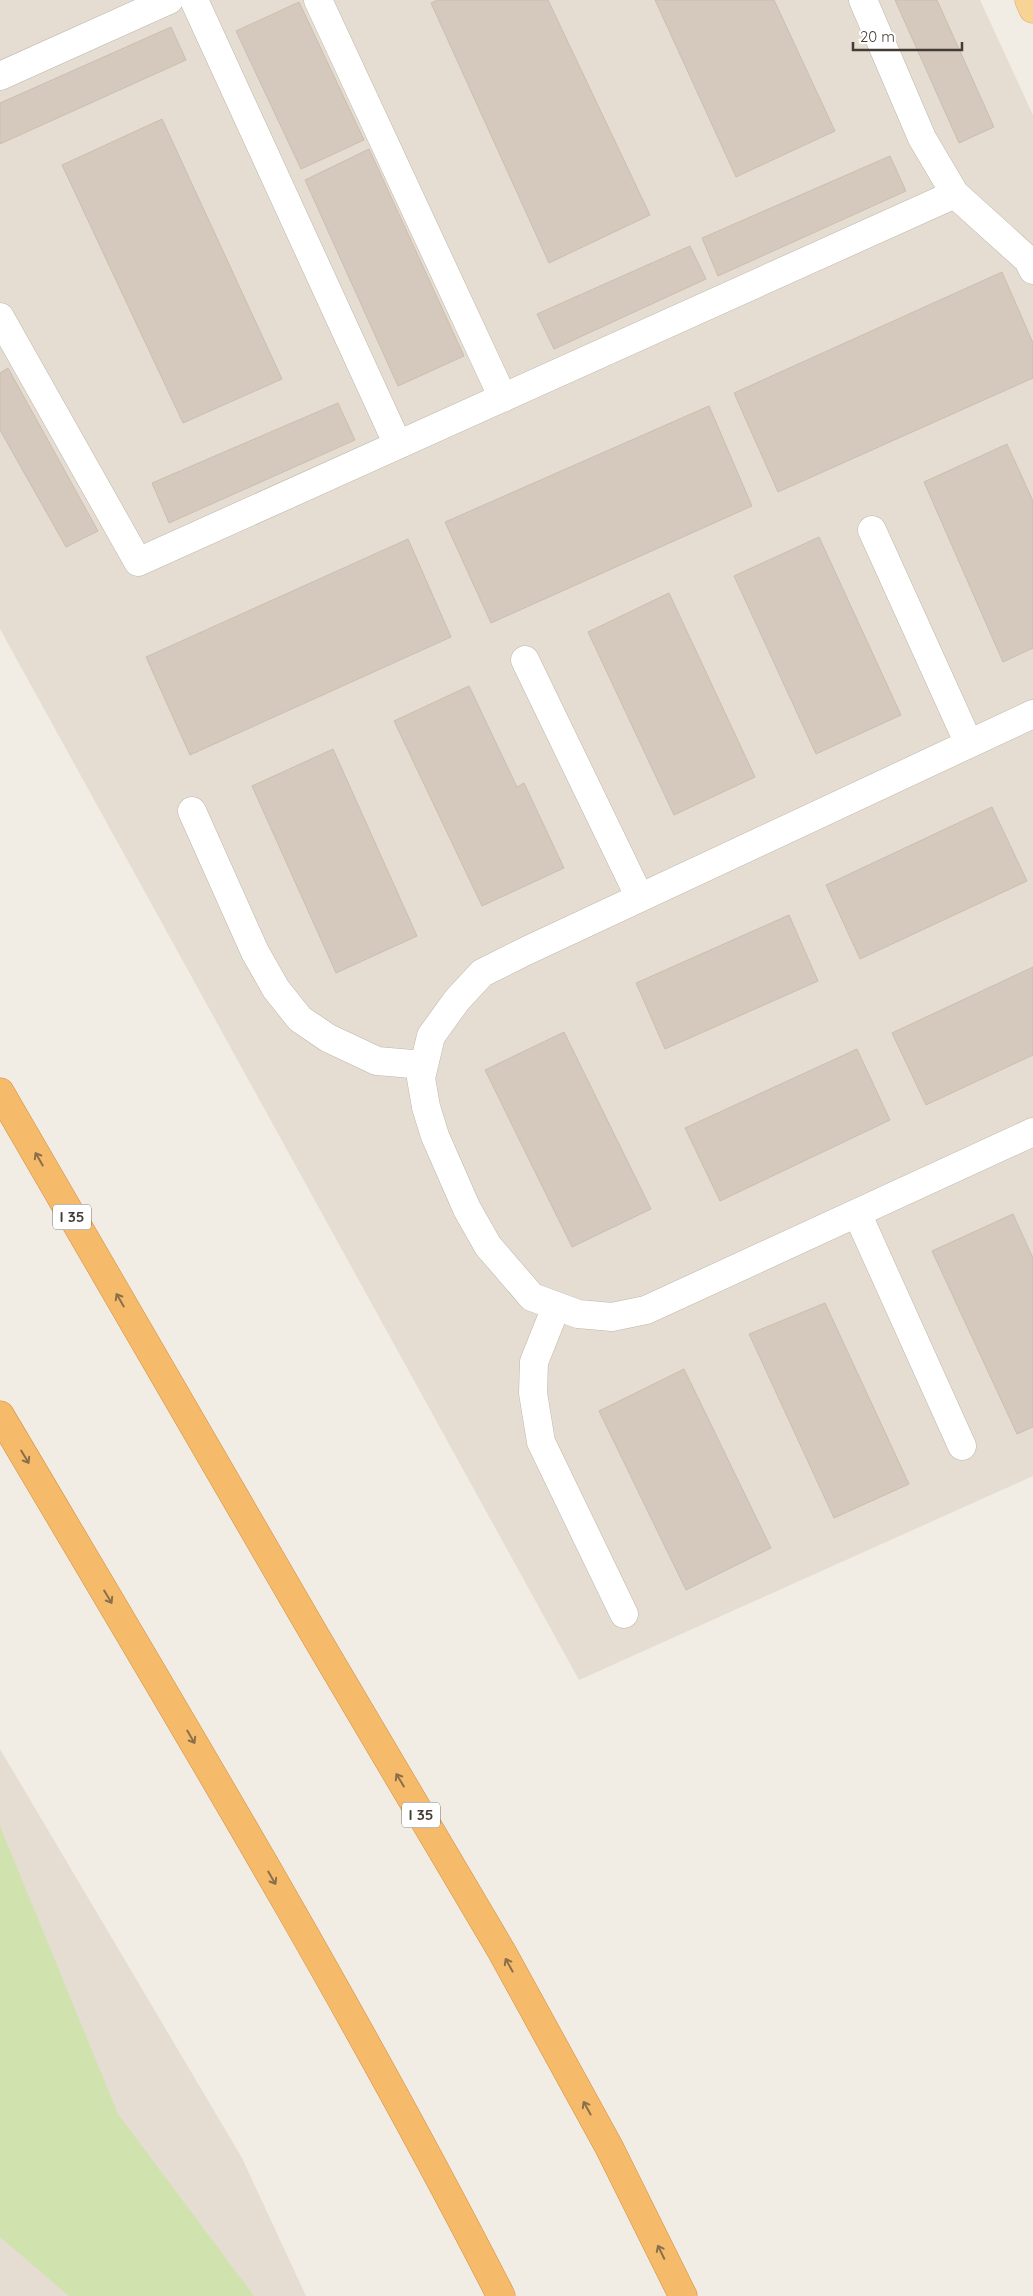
<svg xmlns="http://www.w3.org/2000/svg" width="1033" height="2296" viewBox="0 0 1033 2296" font-family="Quicksand,sans-serif">
  <style>
    .residential { fill: #e5ddd2 }
    .green { fill: #d0e3ae }
    .building { fill: #d5c9bd; stroke: #ccbeae }
    .lines { fill: none; stroke-linecap: round; stroke-linejoin: round }
    .minor-casing { stroke: #bfb6aa; stroke-width: 29 }
    .major-casing { stroke: #dcae67; stroke-width: 29 }
    .highway-casing { stroke: #d38e3b; stroke-width: 29 }
    .minor { stroke: #fff; stroke-width: 28 }
    .major { stroke: #f8d396; stroke-width: 28 }
    .highway { stroke: #f5bb6b; stroke-width: 28 }
    .oneway { stroke: #8a6f4a }
    .labels { text-anchor: middle; stroke-width: 4.5; stroke-linejoin: round; paint-order: stroke }
    .shield { fill: #fff; stroke: #7b7671; stroke-width: 1 }
    .shield-label { font-size: 15px; font-weight: bold; fill: #433c34 }
  </style>
  <rect width="100%" height="100%" fill="#f1ece4"/>
  <path class="residential" d="M0,0h980l53,115v1361l-454,204 -579,-1051z
    M0,1749l242,409 64,138h-306z"/>
  <path class="green" d="M0,1826l118,288 136,182h-185l-69,-59z"/>
  <path class="building" d="M437,0h111l102,215 -101,48 -118,-260z
    M655,0h119l61,131 -99,46z
    M895,0h42l57,127 -35,16z
    M299,2l65,138 -63,29 -65,-138z
    M171,27l15,33 -186,84v-41z
    M162,119l120,260 -99,44 -121,-258z
    M369,149l95,207 -66,30 -93,-206z
    M890,156l16,35 -188,85 -16,-38z
    M690,246l16,33 -152,70 -17,-35z
    M1002,272l31,71v35l-255,114 -44,-99z
    M8,368l90,163 -32,16 -66,-117v-57z
    M338,403l17,37 -186,83 -17,-40z
    M709,406l43,100 -261,117 -46,-101z
    M1007,444l26,57v147l-30,14 -79,-180z
    M819,537l82,178 -85,39 -82,-178z
    M408,539l43,98 -261,118 -44,-98z
    M669,593l86,184 -81,38 -86,-183z
    M469,686l48,101 7,-4 40,85 -82,38 -88,-185z
    M333,749l84,187 -81,37 -84,-187z
    M992,807l35,74 -167,78 -34,-74z
    M789,915l29,66 -153,68 -29,-66z
    M1033,967v88l-107,50 -34,-72z
    M564,1032l87,177 -79,38 -87,-177z
    M857,1049l33,71 -170,81 -35,-73z
    M1013,1214l20,44v169l-16,7 -85,-183z
    M825,1303l84,181 -75,34 -85,-184z
    M684,1369l87,179 -85,42 -87,-179z"/>
  <g class="lines">
    <defs>
      <path id="minor" d="M194,0l204,445
        M318,0l185,398
        M863,0l59,138 33,56 73,66 5,10
        M0,76l169,-76
        M0,317l138,245 817,-368
        M872,530l97,214
        M525,660l115,238
        M1033,714l-507,237 -44,22 -25,27 -26,36 -10,42 5,29 9,29 32,73 21,37 44,51 46,17 34,3 34,-7 387,-178
        M192,811l63,141 21,37 24,30 28,19 49,23 47,4
        M857,1213l105,233
        M556,1307l-22,55 -1,31 8,49 83,172"/>
      <path id="major" d="M1029,0l4,9"/>
      <path id="highway" d="M0,1092l316,545 186,315 107,195 74,149
        M0,1415c172,291 347,580 501,881"/>
    </defs>
    <use href="#minor" class="minor-casing"/>
    <use href="#major" class="major-casing"/>
    <use href="#highway" class="highway-casing"/>
    <use href="#minor" class="minor"/>
    <use href="#major" class="major"/>
    <use href="#highway" class="highway"/>
  </g>
  <defs><path id="oneway-shaft" d="M-6 0H5M1.5-3L5.5 0L1.5 3" fill="none" stroke-width="1.6" stroke-linecap="round" stroke-linejoin="round" transform="scale(1.25)"/></defs>
  <g class="oneway">
    <use href="#oneway-shaft" transform="translate(39 1159) rotate(-120)"/>
    <use href="#oneway-shaft" transform="translate(120 1300) rotate(-120)"/>
    <use href="#oneway-shaft" transform="translate(25 1457) rotate(59)"/>
    <use href="#oneway-shaft" transform="translate(108 1597) rotate(59)"/>
    <use href="#oneway-shaft" transform="translate(191 1737) rotate(60)"/>
    <use href="#oneway-shaft" transform="translate(400 1780) rotate(-121)"/>
    <use href="#oneway-shaft" transform="translate(272 1878) rotate(60)"/>
    <use href="#oneway-shaft" transform="translate(509 1965) rotate(-119)"/>
    <use href="#oneway-shaft" transform="translate(587 2108) rotate(-119)"/>
    <use href="#oneway-shaft" transform="translate(661 2252) rotate(-116)"/>
  </g>
  <g class="labels">
    <g class="shield">
      <rect x="53" y="1204.5" width="38" height="25" rx="4"/>
      <rect x="402" y="1802.5" width="38" height="25" rx="4"/>
    </g>
    <g class="shield-label">
      <text x="72" y="1222">I 35</text>
      <text x="421" y="1820">I 35</text>
    </g>
  </g>
  <path d="M853 42v8h109v-8" fill="none" stroke="#433c34" stroke-width="2.5"/>
  <text x="860" y="42" font-size="15" fill="#433c34" stroke="#ffffff" stroke-width="4" paint-order="stroke">20 m</text>
</svg>
